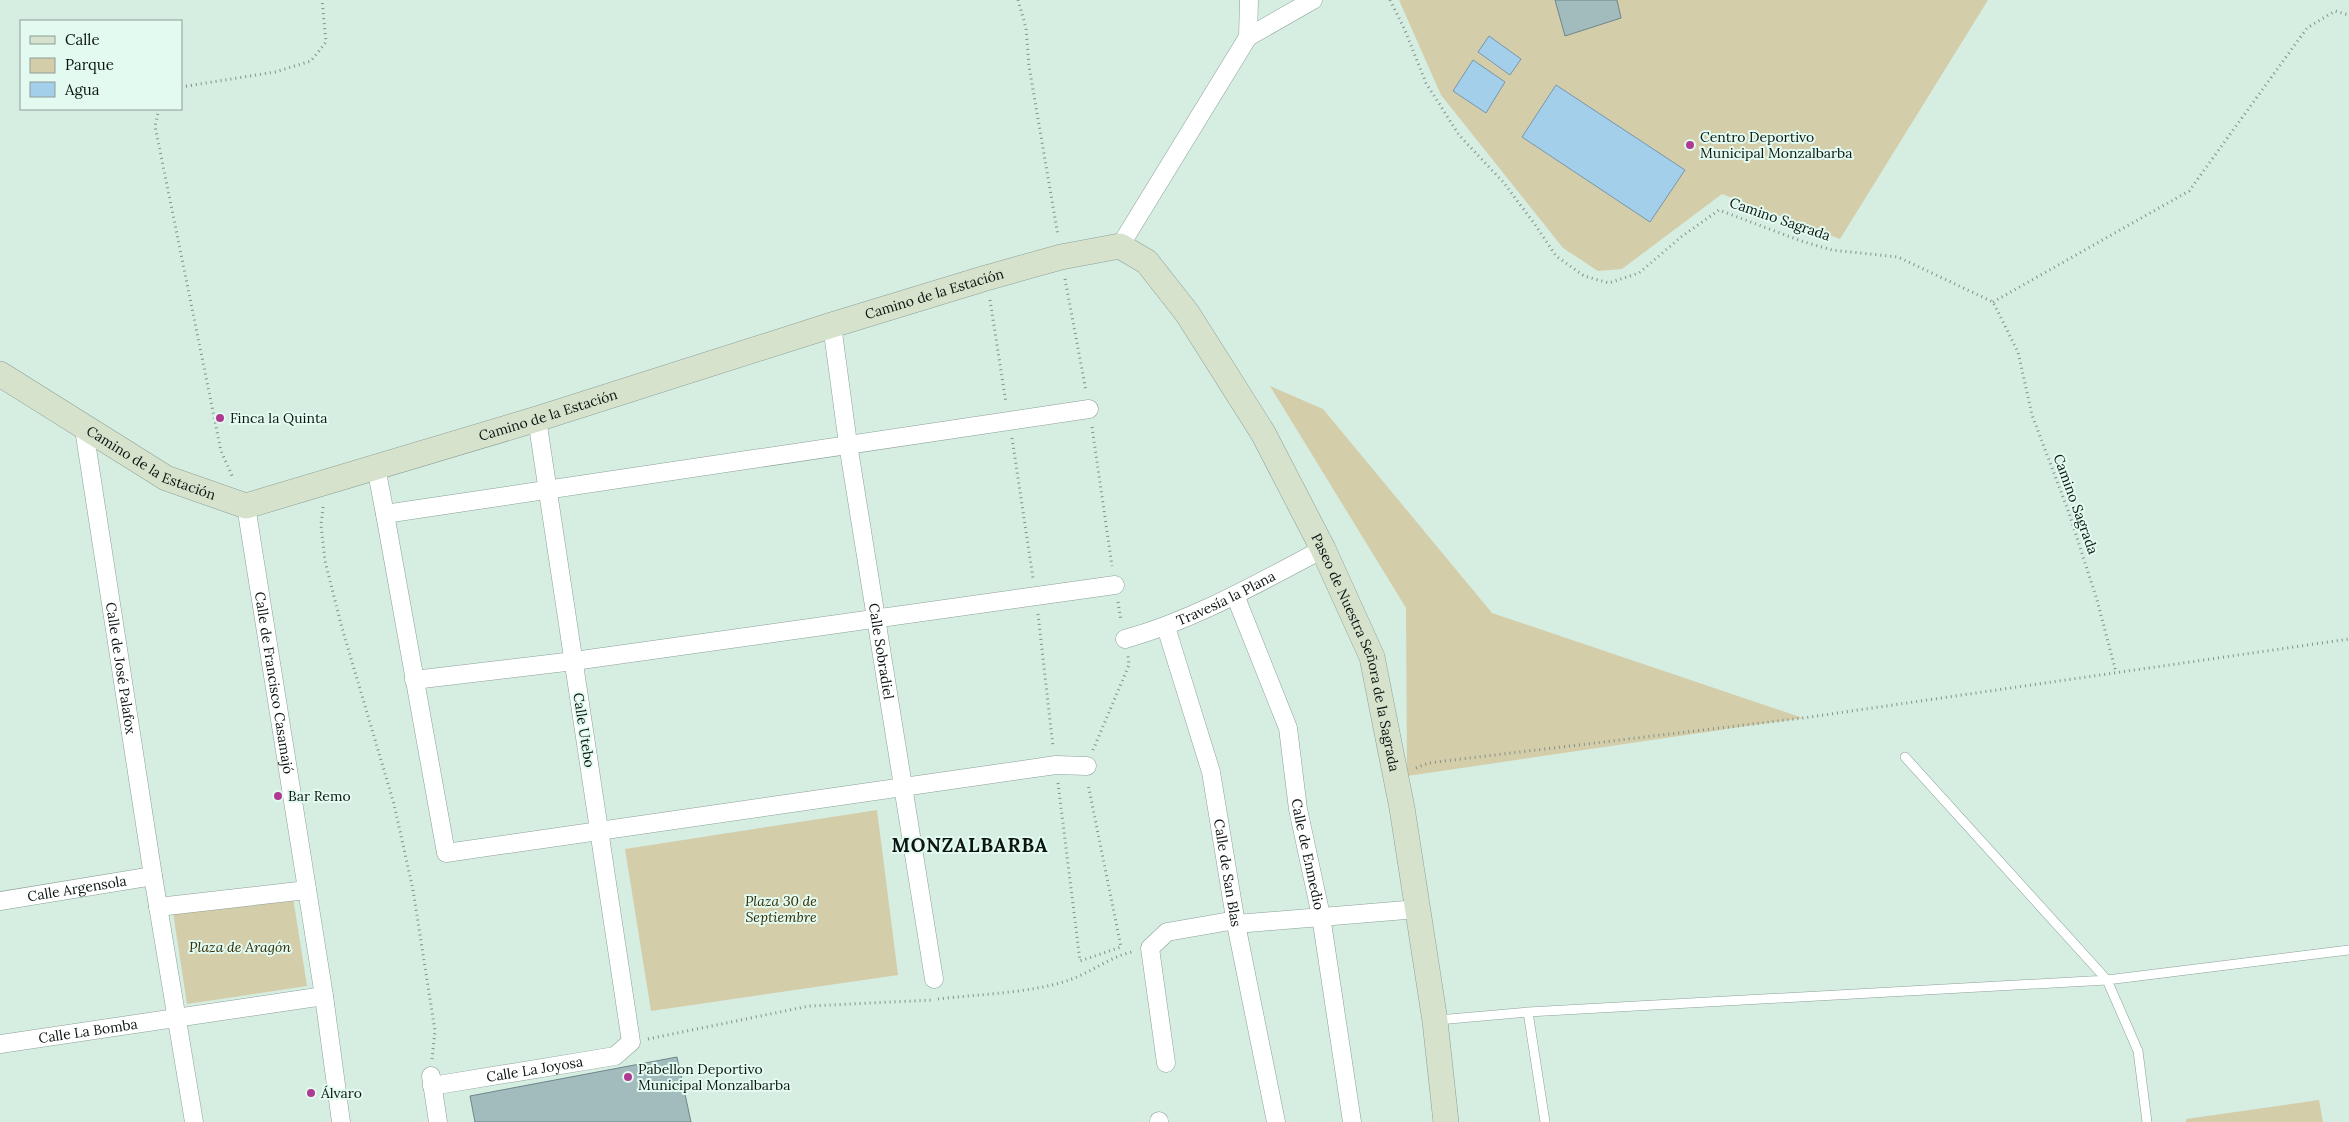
<svg xmlns="http://www.w3.org/2000/svg" width="2349" height="1122" viewBox="0 0 2349 1122" font-family="Lora,serif">
  <style>
    .green { fill: #d4cdaa }
    .water { fill: #a3cfeb; stroke: #7697aa }
    .building { fill: #a2bcbe; stroke: #6d8688 }
    .lines { fill: none; stroke-linecap: round; stroke-linejoin: round }
    .lane-casing { stroke: #8ba197; stroke-width: 10 }
    .street-casing { stroke: #8ba197; stroke-width: 19 }
    .secondary-casing { stroke: #8ba197; stroke-width: 26 }
    .path { stroke: #81928a; stroke-width: 3; stroke-dasharray: 1 4; stroke-linecap: butt }
    .lane { stroke: #fff; stroke-width: 9 }
    .street { stroke: #fff; stroke-width: 18 }
    .secondary { stroke: #d7e2cd; stroke-width: 25 }
    .poi-dot { fill: #b03a91; stroke: #e3faf0; stroke-width: 2 }
    .labels { text-anchor: middle; stroke-width: 4; stroke-linejoin: round; paint-order: stroke }
    .poi-label { font-size: 14px; fill: #0c1511; stroke: #e3faf0; text-anchor: start }
    .street-label { font-size: 14px; fill: #0c1511; stroke: #e3faf0 }
    .park-label { font-size: 14px; font-style: italic; fill: #332c06; stroke: #e3faf0 }
    .district-label { font-size: 19px; font-weight: bold; letter-spacing: 1px; fill: #0c1511; stroke: #e3faf0 }
  </style>
  <rect width="100%" height="100%" fill="#d6ede2"/>
  <path class="green" d="M1399,0h589l-148,239 -118,-45 -100,75 -24,2 -35,-23 -122,-153z
    M1270,386l53,23 169,204 311,105 -396,58 -1,-168z
    M877,810l21,165 -247,36 -26,-162z
    M292,891l15,95 -120,18 -15,-98z
    M2319,1100l4,22h-137v-3z"/>
  <path class="water" d="M1489,36l32,23 -11,16 -32,-23z
    M1473,60l32,22 -19,31 -33,-22z
    M1556,85l129,85 -35,52 -128,-85z"/>
  <path class="building" d="M1555,0h62l4,18 -56,18z
    M677,1057l14,65h-216l-5,-26z"/>
  <g class="lines">
    <defs>
      <path id="lane" d="M1905,757l202,223 31,71 9,71
        M1528,1012l17,110
        M1438,1020l90,-8 579,-32 242,-30"/>
      <g id="street">
        <path d="M1248,37l65,-37"/>
        <path d="M1120,246l128,-209 1,-37"/>
        <path id="s1" d="M832,325l16,119 86,535"/>
        <path id="s2" d="M84,429l69,447 41,246"/>
        <path d="M376,467l9,47"/>
        <path id="s3" d="M246,506l78,490 17,126"/>
        <path id="s4" d="M1235,595l53,133 10,81 23,107 31,206"/>
        <path id="s5" d="M1166,627l45,145 25,152 40,198"/>
        <path id="s6" d="M1125,639c71,-20 133,-56 198,-90"/>
        <path d="M414,680l160,-19 541,-76"/>
        <path d="M1087,766l-31,-1 -610,88 -61,-339 704,-105"/>
        <path id="s7" d="M0,901l153,-25"/>
        <path d="M158,907l149,-17"/>
        <path d="M1236,924l182,-15"/>
        <path id="s8" d="M0,1044l324,-48"/>
        <path d="M1166,1063l-16,-115 17,-16 69,-12"/>
        <path d="M431,1076l7,46"/>
        <path id="s9" d="M432,1086l183,-30 16,-14 -94,-623"/>
        <path d="M1159,1121v1"/>
      </g>
      <g id="secondary">
        <path id="s10" d="M0,374l166,104 80,28 291,-87 295,-94 154,-47 75,-21 59,-11 27,16 40,51 76,120 60,116 49,108 30,151 33,213 11,101"/>
      </g>
    </defs>
    <use href="#lane" class="lane-casing"/>
    <use href="#street" class="street-casing"/>
    <use href="#secondary" class="secondary-casing"/>
    <path class="path" d="M1018,0l8,28 3,38 29,170
      M1390,0l14,28 22,55 33,52 45,48 32,43 20,30 28,20 25,7 30,-10 42,-36 38,-27 82,31 31,9 66,7 95,45 25,50 14,63 37,98 28,87 19,72
      M181,87l94,-15 36,-11 15,-19 -4,-42
      M159,109l-4,17 66,325 12,27
      M1065,279l21,112
      M990,300l16,103
      M1993,302l196,-111 118,-163 28,-17 14,4
      M1092,427l20,139
      M1012,438l21,140
      M323,507l-2,18 4,36 17,67 52,176 19,86 22,141 -3,28
      M1118,602l3,19
      M1038,614l15,133
      M1093,750l36,-85 -1,-9
      M1416,768l12,-5 375,-45 546,-79
      M1058,783l22,178 41,-14 -33,-163
      M938,999c41,-5 97,-6 134,-20 21,-8 38,-22 60,-27
      M648,1039l161,-33 124,-6"/>
    <use href="#lane" class="lane"/>
    <use href="#street" class="street"/>
    <use href="#secondary" class="secondary"/>
  </g>
  <g class="poi-dot">
    <circle cx="1690" cy="145" r="5"/>
    <circle cx="220" cy="418" r="5"/>
    <circle cx="278" cy="796" r="5"/>
    <circle cx="628" cy="1077" r="5"/>
    <circle cx="311" cy="1093" r="5"/>
  </g>
  <g class="labels">
    <g class="poi-label">
      <text x="1700" y="142">Centro Deportivo<tspan x="1700" dy="16">Municipal Monzalbarba</tspan></text>
      <text x="230" y="423">Finca la Quinta</text>
      <text x="288" y="801">Bar Remo</text>
      <text x="638" y="1074">Pabellon Deportivo<tspan x="638" dy="16">Municipal Monzalbarba</tspan></text>
      <text x="321" y="1098">Álvaro</text>
    </g>
    <g class="street-label">
      <text transform="translate(1780 219) rotate(19)" y="5">Camino Sagrada</text>
      <text dy="5" stroke="none"><textPath href="#s10" startOffset="1001">Camino de la Estación</textPath></text>
      <text dy="5" stroke="none"><textPath href="#s10" startOffset="596">Camino de la Estación</textPath></text>
      <text dy="5" stroke="none"><textPath href="#s10" startOffset="176">Camino de la Estación</textPath></text>
      <text transform="translate(2076 504) rotate(70)" y="5">Camino Sagrada</text>
      <text dy="5" stroke="none"><textPath href="#s6" startOffset="109">Travesía la Plana</textPath></text>
      <text dy="5" stroke="none"><textPath href="#s1" startOffset="330">Calle Sobradiel</textPath></text>
      <text dy="5" stroke="none"><textPath href="#s10" startOffset="1671">Paseo de Nuestra Señora de la Sagrada</textPath></text>
      <text dy="5" stroke="none"><textPath href="#s2" startOffset="242">Calle de José Palafox</textPath></text>
      <text dy="5" stroke="none"><textPath href="#s3" startOffset="179">Calle de Francisco Casamajó</textPath></text>
      <text transform="translate(584 730) rotate(81)" y="5">Calle Utebo</text>
      <text dy="5" stroke="none"><textPath href="#s4" startOffset="271">Calle de Enmedio</textPath></text>
      <text dy="5" stroke="none"><textPath href="#s5" startOffset="254">Calle de San Blas</textPath></text>
      <text dy="5" stroke="none"><textPath href="#s7" startOffset="78">Calle Argensola</textPath></text>
      <text dy="5" stroke="none"><textPath href="#s8" startOffset="89">Calle La Bomba</textPath></text>
      <text dy="5" stroke="none"><textPath href="#s9" startOffset="104">Calle La Joyosa</textPath></text>
    </g>
    <g class="park-label">
      <text x="781" y="906">Plaza 30 de<tspan x="781" dy="16">Septiembre</tspan></text>
      <text x="240" y="952">Plaza de Aragón</text>
    </g>
    <g class="district-label">
      <text x="970" y="852">MONZALBARBA</text>
    </g>
  </g>
  <rect x="20" y="20" width="162" height="90" fill="#e3faf0" stroke="#8d9e97"/>
  <rect x="30" y="36" width="25" height="8" fill="#d7e2cd" stroke="#8d9e97"/>
  <text x="65" y="45" font-size="15" fill="#0c1511">Calle</text>
  <rect x="30" y="58" width="25" height="15" fill="#d4cdaa" stroke="#8d9e97"/>
  <text x="65" y="70" font-size="15" fill="#0c1511">Parque</text>
  <rect x="30" y="82" width="25" height="15" fill="#a3cfeb" stroke="#8d9e97"/>
  <text x="65" y="95" font-size="15" fill="#0c1511">Agua</text>
</svg>
